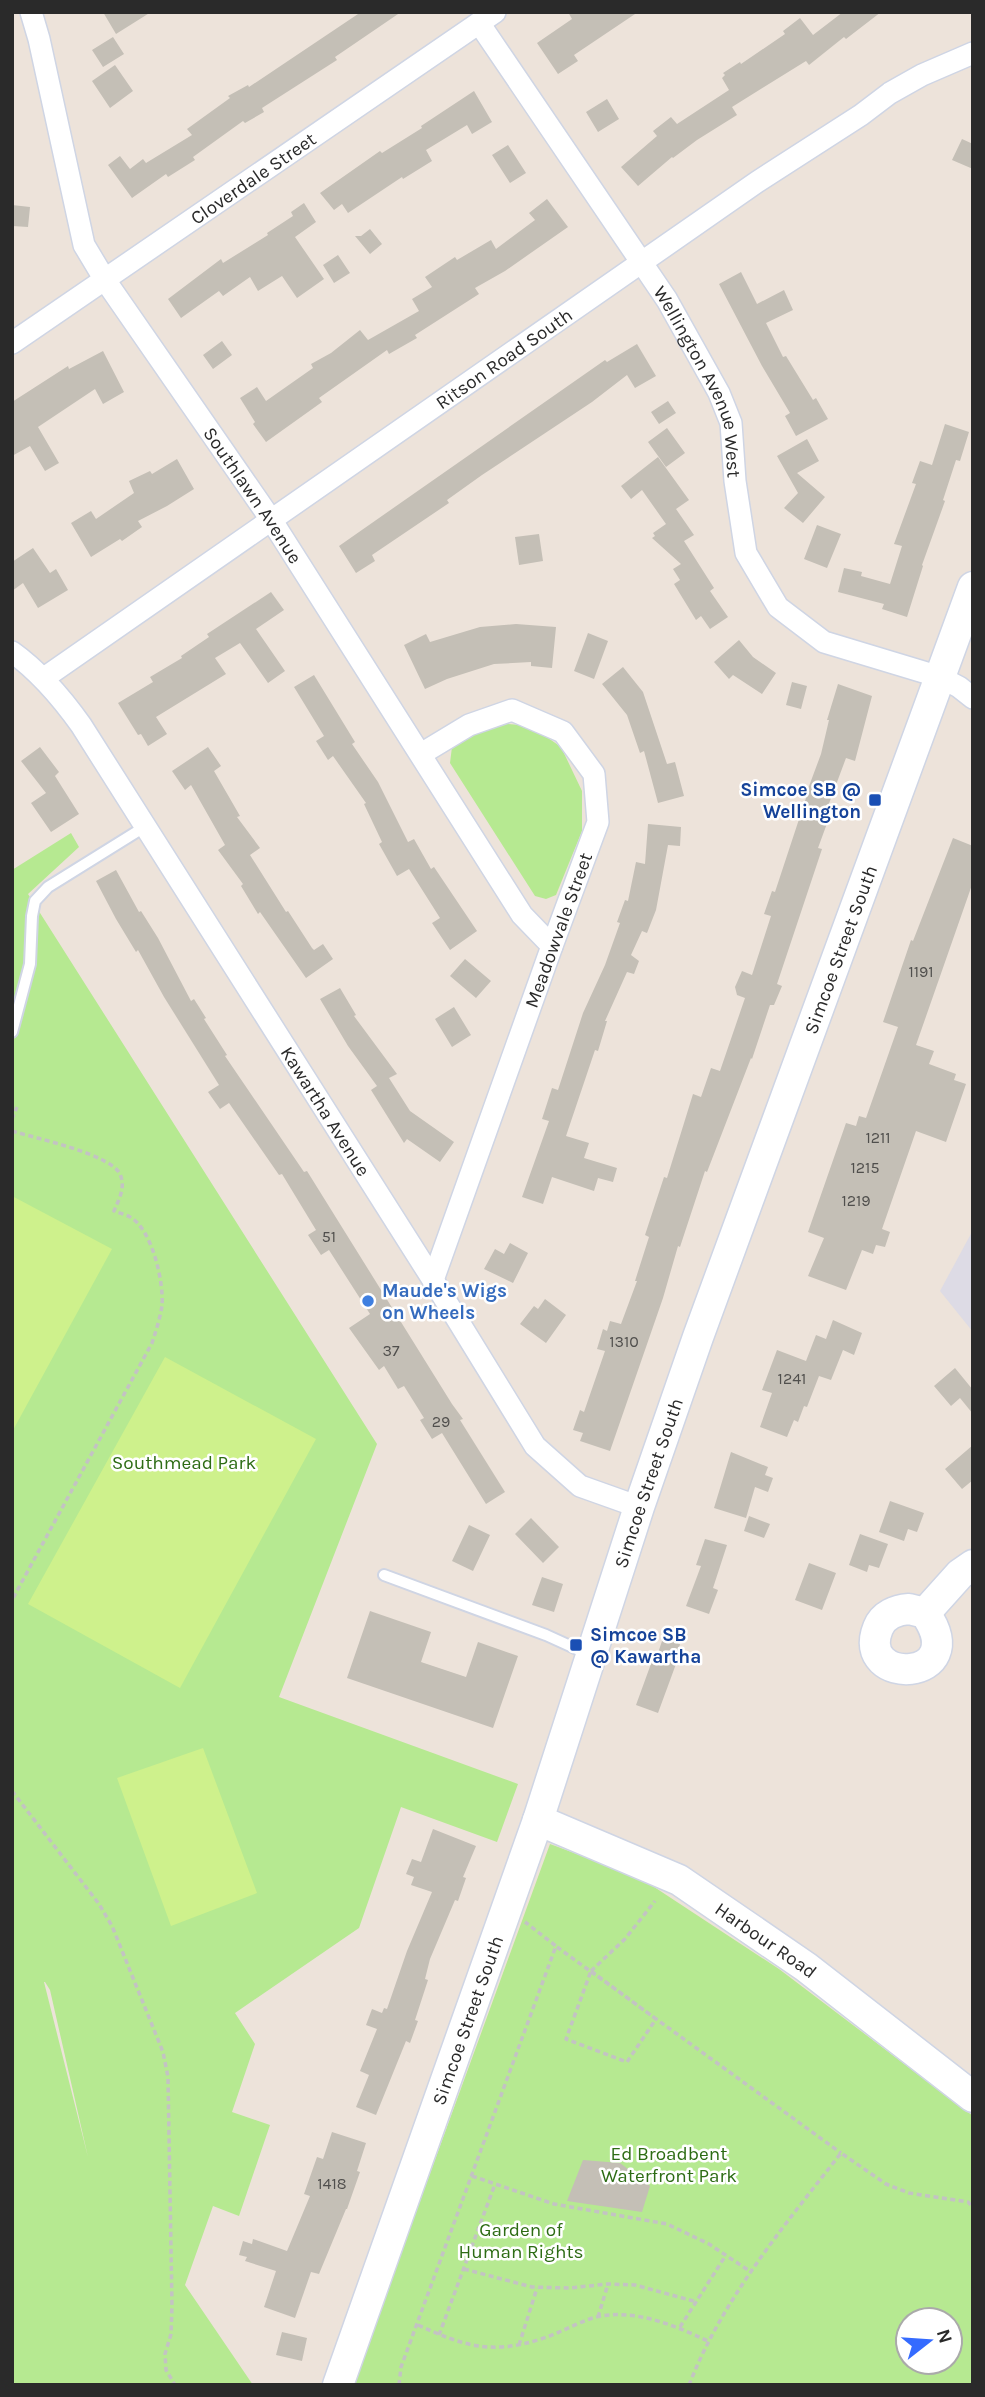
<svg xmlns="http://www.w3.org/2000/svg" width="985" height="2397" viewBox="0 0 985 2397" font-family="Karla,sans-serif">
  <style>
    .industrial { fill: #dddbe5 }
    .green { fill: #b6e991; fill-rule: evenodd }
    .pitch { fill: #cef18c }
    .building { fill: #c4bfb6 }
    .lines { fill: none; stroke-linecap: round; stroke-linejoin: round }
    .lane-casing { stroke: #cfd5e4; stroke-width: 14 }
    .street-casing { stroke: #cfd5e4; stroke-width: 24 }
    .secondary-casing { stroke: #cfd5e4; stroke-width: 33 }
    .path { stroke: #c3c3c3; stroke-width: 3.5; stroke-dasharray: 5 3.5; stroke-linecap: butt }
    .lane { stroke: #fff; stroke-width: 10 }
    .street { stroke: #fff; stroke-width: 21 }
    .secondary { stroke: #fff; stroke-width: 30 }
    .transit-dot { fill: #1a4fb4; stroke: #fff; stroke-width: 2.5 }
    .shop-dot { fill: #3f7fe0; stroke: #fff; stroke-width: 2.5 }
    .labels { text-anchor: middle; stroke-width: 5; stroke-linejoin: round; paint-order: stroke }
    .number-label { font-size: 16px; fill: #504f4d }
    .street-label { font-size: 19px; fill: #2a2a2a; stroke: #fff }
    .transit-label { font-size: 19px; font-weight: bold; fill: #164399; stroke: #fff; text-anchor: end }
    .shop-label { font-size: 19px; font-weight: bold; fill: #366cbe; stroke: #fff; text-anchor: start }
    .park-label { font-size: 19px; fill: #2d6c14; stroke: #fff }
  </style>
  <rect width="100%" height="100%" fill="#ede3da"/>
  <path class="industrial" d="M973,1230v102l-33,-41z"/>
  <path class="green" d="M497,723l34,3 30,21 21,44v40l-26,64 -10,4 -11,-3 -85,-133 2,-16z
    M71,833l8,14 -51,47 349,550 -98,253 239,87 -21,58 -96,-35 -42,121 -124,85 20,31 -23,68 38,13 -31,91 -26,-10 -28,79 68,100h-241v-1515zM45,1982l5,8 38,167 -44,-175z
    M550,1844l89,33 140,92 194,147v269h-620zM908,2320h42v42h-42z"/>
  <path class="pitch" d="M12,1196l100,53 -100,183z
    M165,1357l151,82 -136,249 -152,-84z
    M203,1748l54,145 -86,33 -54,-148z"/>
  <path class="building" d="M103,12h48l-35,22z
    M361,12h40l-66,45 2,3 -75,48 2,4 -19,11 -2,-2 -50,36 2,3 -27,17 -2,-3 -34,24 -24,-33 12,-9 10,13 13,-10 3,4 46,-28 -5,-6 43,-31 -2,-2 20,-11 1,2z
    M568,12h70l-64,43 4,6 -20,13 -21,-31 35,-24z
    M843,12h38l-35,27 -2,-2 -35,28 -3,-4 -74,46 5,8 -40,25 -24,18 -1,-1 -34,29 -17,-19 36,-31 -4,-5 18,-14 6,7 52,-34 -7,-12 3,-3 -2,-2 17,-11 1,2 44,-30 -2,-3 17,-13 13,17z
    M113,37l11,17 -21,13 -11,-17z
    M115,65l18,26 -23,17 -18,-27z
    M474,91l18,31 -20,12 -5,-9 -41,25 6,11 -29,18 -1,-2 -54,36 -6,-9 -8,6 -14,-17 60,-42 2,2 40,-25 -1,-2z
    M607,99l12,20 -21,13 -12,-20z
    M962,139l11,5v25l-21,-9z
    M508,145l18,28 -16,10 -18,-28z
    M547,199l21,28 -63,44 -30,17 4,6 -64,41 2,3 -28,16 -2,-4 -68,48 3,4 -56,40 -13,-18 2,-2 -15,-24 17,-11 9,14 47,-33 -2,-4 20,-11 29,-23 8,10 51,-29 -7,-12 20,-12 -7,-10 30,-20 2,3 34,-20 5,9 39,-29 -6,-7z
    M304,203l12,19 -21,15 29,42 -27,19 -15,-22 -24,15 -8,-14 -27,19 -4,-5 -38,27 -13,-19 53,-40 2,4 45,-28 -1,-2 26,-17 -2,-4z
    M12,205l18,2 -2,20 -16,-1z
    M370,229l12,15 -12,10 -15,-18h6z
    M338,255l12,18 -16,10 -11,-18z
    M741,272l16,32 27,-14 9,20 -27,13 17,34 3,-1 27,44 3,-2 12,21 -32,17 -11,-20 5,-3 -28,-47 -43,-82z
    M222,341l10,14 -19,14 -10,-14z
    M637,344l19,32 -21,12 -8,-13 -35,27 -110,73 -35,25 2,3 -77,52 3,6 -19,12 -17,-27 266,-186 2,2z
    M103,351l21,41 -21,12 -8,-15 -57,38 21,36 -14,8 -15,-25 -18,10v-54l56,-36 1,3z
    M668,401l8,12 -17,11 -8,-12z
    M945,424l24,8 -9,29 -4,-1 -13,40 2,1 -23,64 1,1 -16,51 -25,-8 2,-5 -46,-12 6,-24 18,4 -1,4 29,8 12,-38 -8,-2 22,-60 -4,-1 8,-22 12,4z
    M667,428l18,25 -19,14 -18,-25z
    M807,439l12,22 -22,12 28,24 -22,26 -19,-15 14,-15 -21,-37z
    M658,457l31,43 -13,9 18,26 -10,6 30,47 -4,3 18,26 -18,12 -9,-13 -5,4 -22,-36 6,-4 -7,-11 8,-5 -29,-26 3,-2 -2,-3 13,-9 -24,-34 -11,9 -10,-13z
    M177,459l17,30 -27,17 -29,15 4,6 -20,14 -2,-2 -29,18 -20,-34 20,-12 5,8 38,-26 -5,-12 21,-10 2,3z
    M817,525l24,9 -14,34 -23,-9z
    M539,534l4,27 -24,4 -4,-28z
    M33,548l17,25 6,-4 12,21 -30,18 -15,-25 -11,8v-29z
    M271,592l13,18 -28,19 29,42 -17,12 -28,-40 -25,15 11,16 -70,43 11,17 -19,12 -7,-12 -3,1 -20,-32 35,-21 -3,-5 32,-19 -1,-2 28,-19 -2,-3z
    M516,624l40,3 -4,41 -21,-2v-4l-37,2 -47,15 -22,10 -21,-44 22,-11 4,8 50,-15z
    M588,633l20,8 -14,38 -20,-8z
    M739,640l14,17 23,16 -14,21 -29,-19 -4,4 -15,-17z
    M623,667l20,25 24,72 8,-2 9,34 -26,7 -14,-52 -4,2 -13,-38 -25,-31z
    M314,675l41,67 -3,2 26,38 30,60 6,-3 17,30 3,-2 43,64 -27,19 -18,-27 8,-5 -31,-49 -12,7 -18,-32 3,-2 -18,-38 2,-1 -33,-47 -5,4 -12,-19 8,-5 -30,-49z
    M792,682l15,4 -6,23 -15,-4z
    M838,684l34,12 -17,65 -9,-3 -22,59 5,1 -11,30 4,1 -45,135 5,2 -8,19h-4l-18,54 -1,-1 -44,114 -2,-1 -25,76 -2,-1 -15,52 -53,153 -30,-10 3,-8 -10,-3 7,-20 4,2 21,-61 -8,-2 6,-20 4,2 3,-10 11,3 16,-43h-2l14,-44 -4,-2 19,-58 3,1 26,-84 8,3 10,-29 9,3 25,-73 -8,-3 -2,-8 7,-16 10,4 19,-59 -7,-2 8,-23 3,1 31,-94 -1,-1 16,-43 8,-34h-2z
    M40,747l19,25 -4,4 24,38 -28,18 -20,-29 15,-10 -25,-32z
    M208,747l13,19 -7,5 26,45 -3,1 23,31 -10,7 36,57 2,-1 24,37 2,2 9,-6 10,15 -27,19 -46,-66 -2,2 -17,-28 2,-2 -25,-34 7,-5 -34,-60 -6,5 -13,-19z
    M648,824l33,3 -1,19 -12,-1 -12,65 -9,23 -5,-2 -11,24 8,6 -5,13 -7,-2 -22,49h2l-9,30 -3,-1 -29,86 23,7 -5,15 33,10 -4,14 -15,-4 -4,13 -42,-14 -9,27 -21,-7 27,-76 -7,-2 10,-31 6,2 25,-77 22,-48 15,-42 -3,-1 8,-22 3,1 8,-39 9,2z
    M953,838l20,8v36l-57,163 18,6 -5,13 27,10 -2,6 12,4 -20,58 -30,-11 -34,98 8,3 -5,15 -9,-2 -3,9 -11,-4 -16,40 -38,-14 16,-38 -16,-6 38,-109 10,3 3,-10 7,2 32,-91 -15,-5 28,-82 2,1z
    M116,870l23,42 2,-1 17,27 33,63 3,-2 12,19 -2,1 23,36 -2,1 79,116 3,-1 145,233 11,15 -3,1 45,72 -19,12 -44,-71 -10,6 -12,-19 4,-2 -20,-32 -6,3 -14,-23 -5,4 -30,-42 21,-14 -41,-64 -8,5 -13,-20 8,-5 -34,-56 -3,1 -50,-72 -9,6 -12,-17 11,-7 -55,-88 -26,-47 -2,2 -20,-33 -20,-38z
    M465,959l26,22 -15,17 -26,-22z
    M340,988l16,27 -2,1 43,58 -8,4 21,33 44,31 -14,20 -33,-23 -3,4 -33,-53 6,-4 -29,-40 -28,-47z
    M454,1007l17,28 -19,12 -17,-28z
    M510,1243l18,10 -15,30 -29,-14 11,-20 9,5z
    M545,1299l21,16 -20,28 -26,-19 14,-18 4,3z
    M833,1320l29,13 -8,22 -11,-5 -12,30 -12,-4 -12,31 -3,-1 -6,16 -4,-2 -7,17 -27,-10 12,-34 -10,-3 15,-40 29,11 10,-26 10,4z
    M955,1368l18,22v24l-13,-16 -9,8 -17,-20z
    M973,1445v35l-11,9 -17,-20z
    M731,1452l37,15 -3,8 8,3 -5,14 -13,-5 -9,31 -32,-10z
    M890,1501l34,12 -7,19 -9,-3 -4,12 -25,-9z
    M749,1516l21,8 -6,14 -20,-7z
    M531,1518l28,29 -16,16 -28,-29z
    M469,1525l21,10 -17,36 -21,-10z
    M860,1534l28,10 -9,24 -10,-3 -2,7 -18,-7z
    M705,1539l22,6 -14,43 5,2 -9,24 -23,-8 15,-40 -5,-1z
    M809,1563l27,10 -14,37 -27,-10z
    M542,1577l21,7 -9,28 -22,-7z
    M370,1611l61,21 -10,30 45,15 12,-35 40,14 -25,72 -146,-50z
    M663,1638l17,6 -4,20 -18,49 -22,-8 16,-44 3,1z
    M433,1829l43,17 -13,31 3,1 -8,23 -3,-1 -25,59 -5,20 3,1 -13,40 3,1 -8,22 -4,-2 -30,74 -20,-8 13,-32 -9,-4 17,-42 -11,-4 6,-16 10,4 2,-5 3,1 20,-58 25,-59 -21,-7 3,-8 -8,-3 6,-15 9,3z
    M332,2132l34,11 -9,28 3,1 -13,37h-1l-27,65 -8,-2 -16,46 -31,-11 12,-36 -31,-10 2,-4 -8,-2 4,-14 9,3 1,-5 34,12 23,-55 -6,-2 13,-37 6,2z
    M583,2160l37,3 30,23 -8,26 -75,-11z
    M282,2332l25,6 -5,23 -26,-6z"/>
  <g class="lines">
    <defs>
      <path id="lane" d="M12,1032l18,-68 2,-48 3,-15 13,-14 98,-61
        M384,1575l162,60 44,20"/>
      <g id="street">
        <path id="s1" d="M31,12l8,27 45,206 21,35 167,241 250,394 30,31"/>
        <path id="s2" d="M479,23l188,277 52,93 12,30 4,58 11,72 32,54 46,35 116,35 19,10 14,11"/>
        <path id="s3" d="M12,343l483,-331"/>
        <path id="s4" d="M12,652c28,20 49,45 69,73l352,555 102,166 45,40 59,21"/>
        <path id="s5" d="M44,678l713,-496 104,-67 29,-22 32,-18 51,-22"/>
        <path d="M421,754l48,-29 43,-15 51,22 31,42 4,48 -46,124 -119,334"/>
      </g>
      <g id="secondary">
        <path d="M909,1609l16,4c49,70 -71,74 -47,15 5,-13 18,-18 31,-19z"/>
        <path d="M925,1613l35,-39 13,-9"/>
        <path id="s6" d="M538,1820l141,60 127,87 167,130"/>
        <path id="s7" d="M338,2385l200,-565 101,-313 59,-170 275,-750"/>
      </g>
    </defs>
    <use href="#lane" class="lane-casing"/>
    <use href="#street" class="street-casing"/>
    <use href="#secondary" class="secondary-casing"/>
    <path class="path" d="M12,1119l5,-12
      M12,1131c23,7 98,23 108,43 6,13 -1,25 -6,37 5,2 11,3 16,6 22,12 34,65 32,89 -2,12 -6,25 -10,37l-140,257
      M12,1791l87,113 13,22 51,126 5,25 4,229 -1,28 -6,20 1,16 9,15
      M557,1947l284,206
      M591,1971l65,48 -29,43 -61,-23z
      M591,1971l34,-32 30,-38
      M472,2176l82,28 113,20 42,20 42,28
      M464,2269l68,18 37,1 39,-4 27,1 62,17
      M598,2317l10,-33
      M418,2325c46,21 73,30 123,14 19,-6 37,-17 55,-22 39,-9 80,9 114,25
      M680,2327l46,-72
      M439,2335l56,-151
      M519,2345l18,-57
      M399,2385l2,-18 155,-421 -31,-24
      M689,2385c34,-87 95,-159 152,-232l45,31 23,9 59,9 5,5"/>
    <use href="#lane" class="lane"/>
    <use href="#street" class="street"/>
    <use href="#secondary" class="secondary"/>
  </g>
  <g class="transit-dot">
    <rect x="868" y="793" width="14" height="14" rx="3.5"/>
    <rect x="569" y="1638" width="14" height="14" rx="3.5"/>
  </g>
  <circle class="shop-dot" cx="368" cy="1301" r="7"/>
  <g class="labels">
    <g class="number-label">
      <text x="921" y="977">1191</text>
      <text x="878" y="1143">1211</text>
      <text x="865" y="1173">1215</text>
      <text x="856" y="1206">1219</text>
      <text x="329" y="1242">51</text>
      <text x="624" y="1347">1310</text>
      <text x="391" y="1356">37</text>
      <text x="792" y="1384">1241</text>
      <text x="441" y="1427">29</text>
      <text x="332" y="2189">1418</text>
    </g>
    <g class="street-label">
      <text dy="7" stroke="none"><textPath href="#s3" startOffset="292">Cloverdale Street</textPath></text>
      <text dy="7" stroke="none"><textPath href="#s5" startOffset="560">Ritson Road South</textPath></text>
      <text dy="7" stroke="none"><textPath href="#s2" startOffset="424">Wellington Avenue West</textPath></text>
      <text dy="7" stroke="none"><textPath href="#s1" startOffset="541">Southlawn Avenue</textPath></text>
      <text transform="translate(558 930) rotate(-70)" y="7">Meadowvale Street</text>
      <text dy="7" stroke="none"><textPath href="#s7" startOffset="1521">Simcoe Street South</textPath></text>
      <text dy="7" stroke="none"><textPath href="#s4" startOffset="558">Kawartha Avenue</textPath></text>
      <text dy="7" stroke="none"><textPath href="#s7" startOffset="954">Simcoe Street South</textPath></text>
      <text dy="7" stroke="none"><textPath href="#s6" startOffset="259">Harbour Road</textPath></text>
      <text dy="7" stroke="none"><textPath href="#s7" startOffset="387">Simcoe Street South</textPath></text>
    </g>
    <g class="transit-label">
      <text x="861" y="796">Simcoe SB @<tspan x="861" dy="22">Wellington</tspan></text>
      <text x="590" y="1641" text-anchor="start">Simcoe SB<tspan x="590" dy="22">@ Kawartha</tspan></text>
    </g>
    <g class="shop-label">
      <text x="382" y="1297">Maude's Wigs<tspan x="382" dy="22">on Wheels</tspan></text>
    </g>
    <g class="park-label">
      <text x="184" y="1469">Southmead Park</text>
      <text x="669" y="2160">Ed Broadbent<tspan x="669" dy="22">Waterfront Park</tspan></text>
      <text x="521" y="2236">Garden of<tspan x="521" dy="22">Human Rights</tspan></text>
    </g>
  </g>
  <rect width="985" height="2397" fill="none" stroke="#2a2a2a" stroke-width="28"/>
  <g transform="translate(929 2341) rotate(73)"><circle r="33" fill="#ffffff" stroke="#aaaaaa" stroke-width="2"/>
  <path d="M0-5L12 26L0 18L-12 26Z" fill="#356bff"/>
  <text y="-10" font-size="19" font-weight="bold" text-anchor="middle" fill="#2a2a2a">N</text>
  </g>
</svg>
